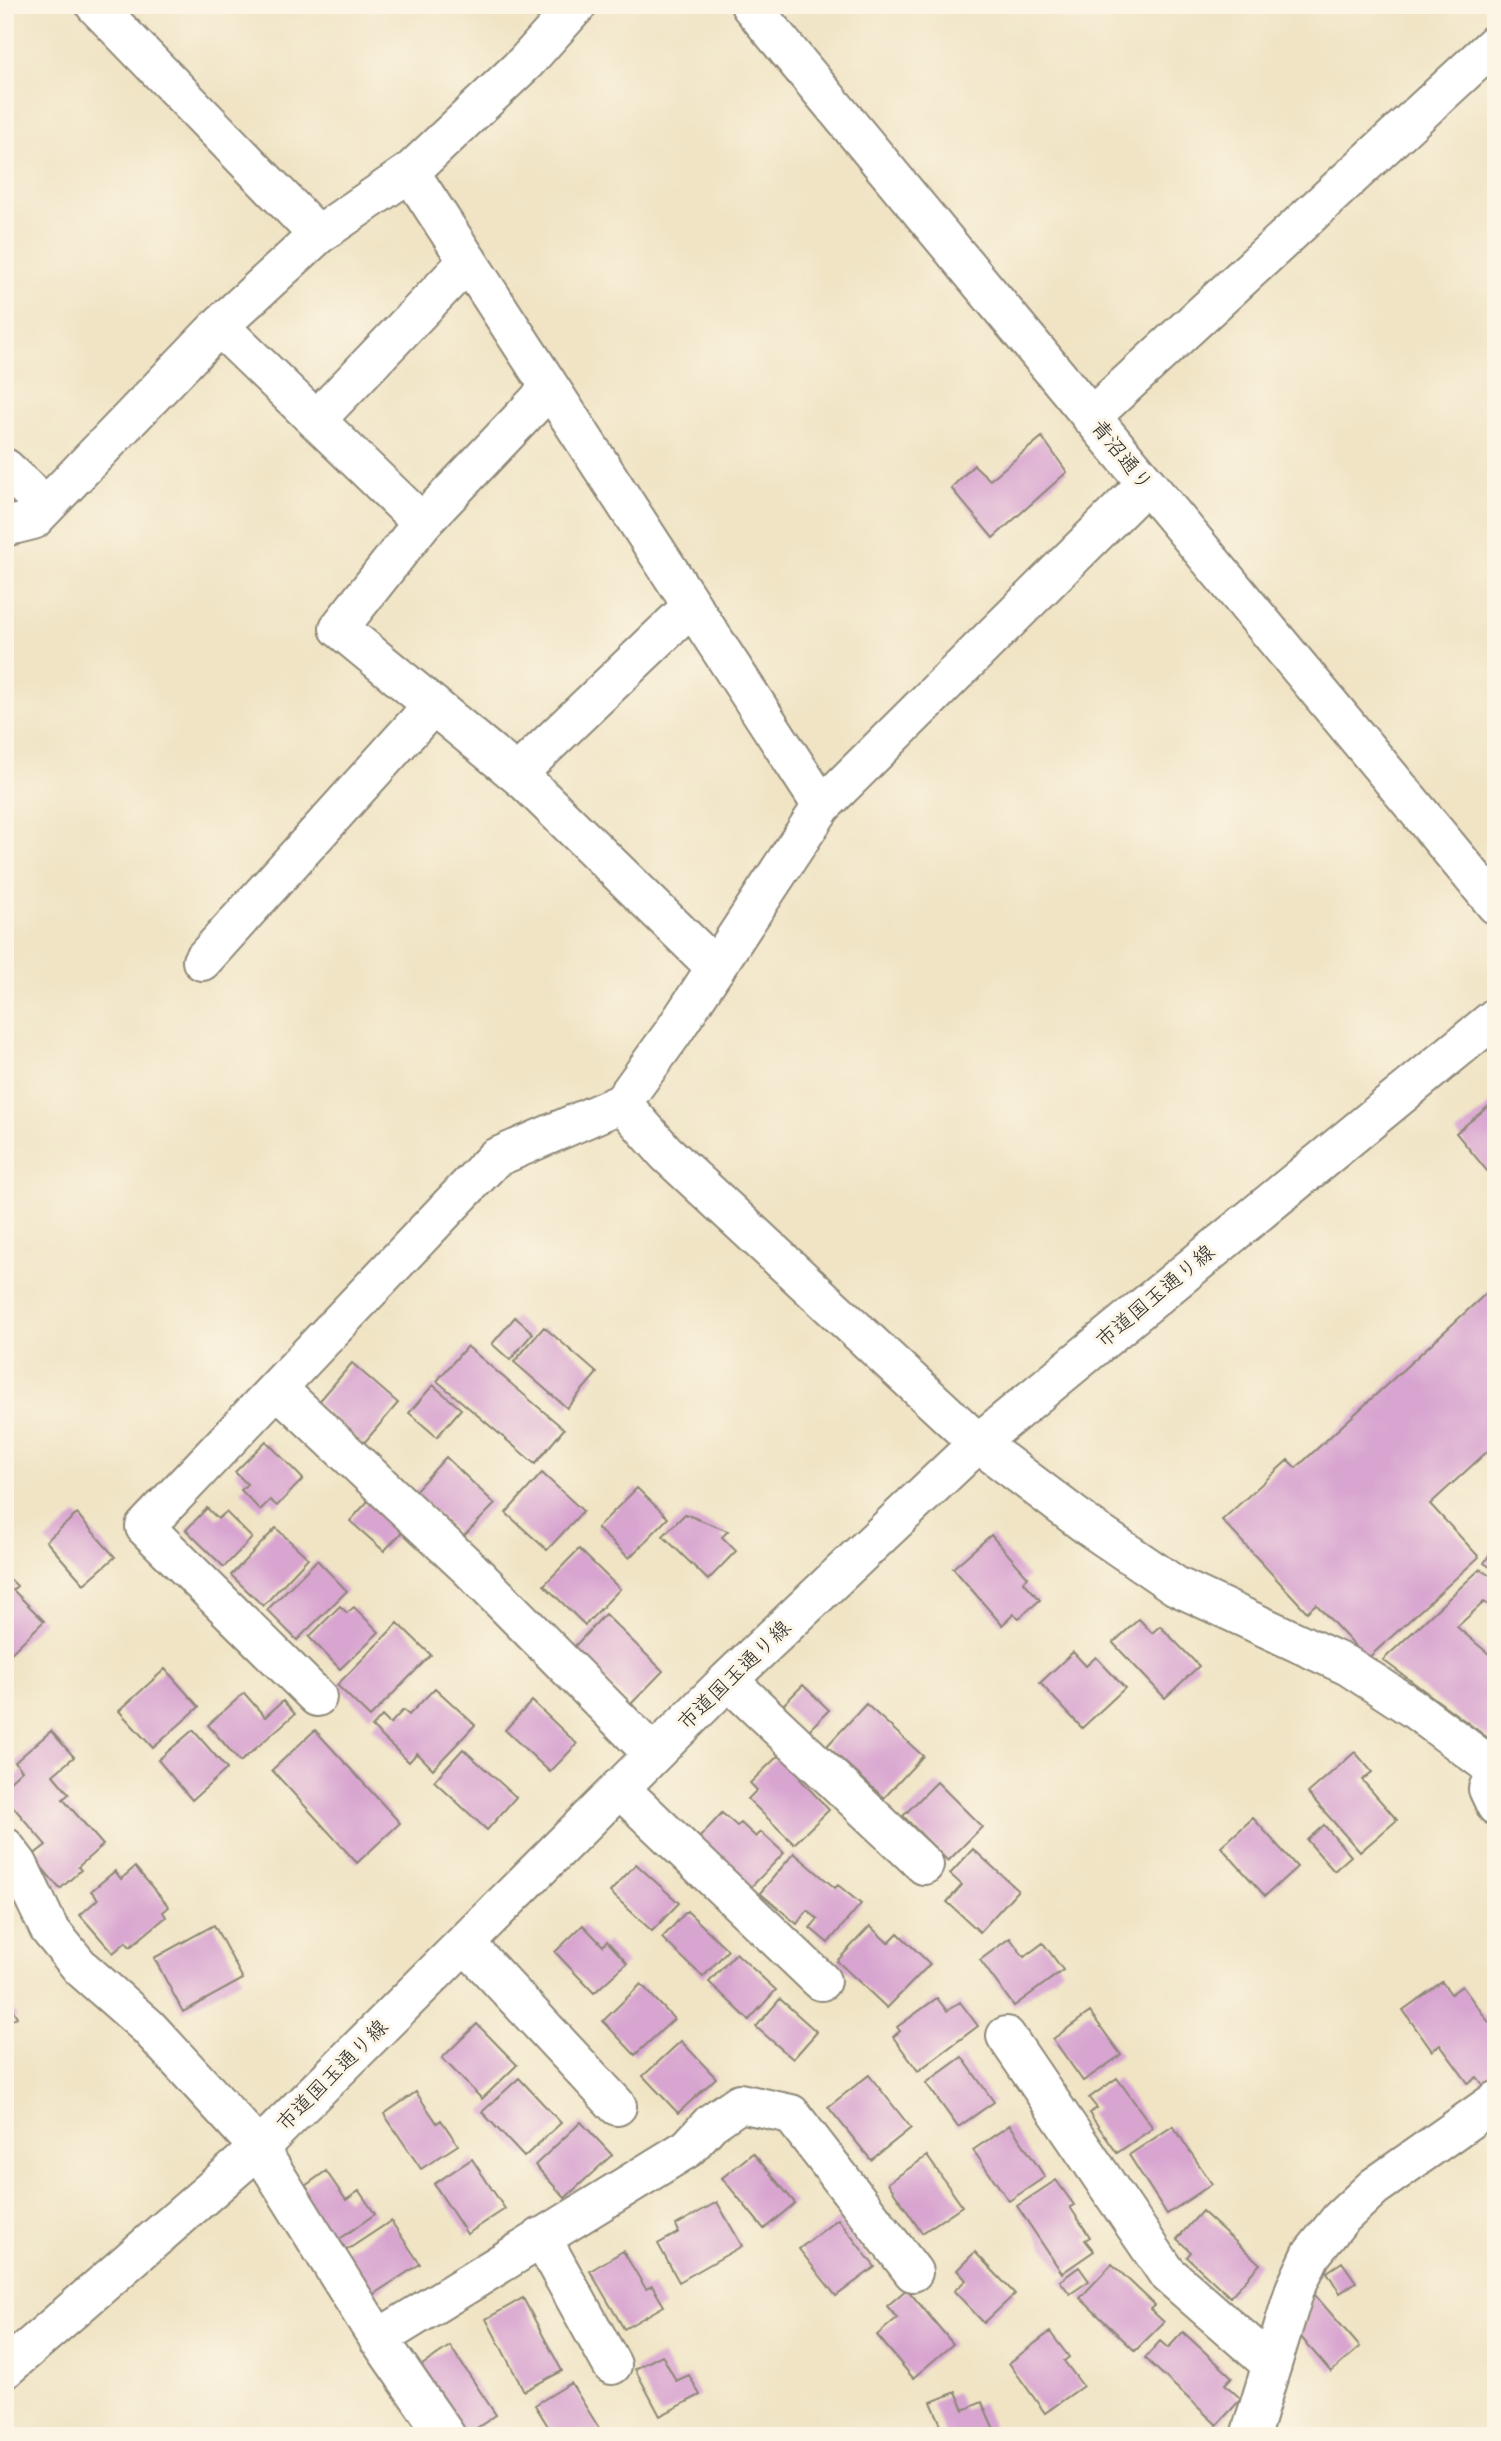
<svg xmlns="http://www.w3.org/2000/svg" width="1501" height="2441" viewBox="0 0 1501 2441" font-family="Mali,'Klee One',sans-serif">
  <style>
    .building { fill: #d8a4d0 }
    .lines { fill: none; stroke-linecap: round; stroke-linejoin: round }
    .minor-casing { stroke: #8e8878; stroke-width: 42 }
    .minor { stroke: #fff; stroke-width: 38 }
    .labels { text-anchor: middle; stroke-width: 6; stroke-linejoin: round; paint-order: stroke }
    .street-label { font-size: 21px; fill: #2b2b2b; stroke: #fcf5e5 }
  </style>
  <rect width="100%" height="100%" fill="#fcf5e5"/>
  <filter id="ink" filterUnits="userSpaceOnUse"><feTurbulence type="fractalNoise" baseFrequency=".0143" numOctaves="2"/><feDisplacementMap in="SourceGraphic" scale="14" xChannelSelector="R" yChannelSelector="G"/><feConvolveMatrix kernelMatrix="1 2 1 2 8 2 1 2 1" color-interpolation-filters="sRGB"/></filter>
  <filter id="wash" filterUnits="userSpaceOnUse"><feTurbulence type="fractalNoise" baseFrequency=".00686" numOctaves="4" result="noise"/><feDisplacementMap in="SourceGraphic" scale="28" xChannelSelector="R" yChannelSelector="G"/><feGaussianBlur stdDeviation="1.57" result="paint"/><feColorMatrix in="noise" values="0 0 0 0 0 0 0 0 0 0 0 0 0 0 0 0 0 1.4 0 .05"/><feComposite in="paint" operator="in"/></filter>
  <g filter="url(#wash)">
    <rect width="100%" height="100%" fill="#f0e4c5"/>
    <g id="blocks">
      <path class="building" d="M1042,437l25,35 -74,66 -42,-50 23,-23 16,15z
        M1496,1100v82l-40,-49z
        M1493,1287l3,3v166l-6,-7 -60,55 49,53 -112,102 -51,-55 -9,8 -85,-92 66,-60 8,8z
        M515,1317l18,16 -23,27 -18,-16z
        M544,1327l53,46 -30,35 -53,-46z
        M467,1346l97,83 -29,35 -98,-83z
        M352,1363l46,40 -35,41 -46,-40z
        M433,1385l28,24 -24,28 -28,-24z
        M266,1441l37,38 -26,27 -7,-6 -10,10 -19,-20 6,-6 -12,-12z
        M446,1457l49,47 -33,34 -48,-46z
        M542,1473l41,38 -36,39 -41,-37z
        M637,1488l31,30 -39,40 -32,-30z
        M369,1500l34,31 -19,20 -34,-30z
        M207,1508l11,11 8,-7 26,26 -28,29 -38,-37z
        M77,1514l38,43 -31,27 -38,-43z
        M685,1514l43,17 -6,6 14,14 -28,29 -45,-44z
        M276,1528l32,30 -45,48 -32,-31z
        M991,1535l37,42 -5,4 17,19 -21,18 -5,-4 -12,11 -49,-57z
        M1496,1544v27l-12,-8z
        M579,1549l41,40 -35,36 -41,-40z
        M317,1560l30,31 -50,49 -30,-30z
        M1480,1569l16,10v31l-12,-8 -27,25 39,33v84l-113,-84z
        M5,1574l12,12 -4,4 31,31 -39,38z
        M340,1606l7,7 7,-6 25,25 -39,37 -31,-32z
        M605,1614l58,57 -32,33 -58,-56z
        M1139,1619l13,14 8,-7 39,40 -34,32 -52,-55z
        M398,1623l33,32 -61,62 -33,-32z
        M1073,1652l13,14 10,-9 29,31 -43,40 -42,-45z
        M165,1669l34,38 -46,41 -34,-37z
        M803,1685l26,25 -20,20 -26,-25z
        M435,1688l40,37 -42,44 -16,-16 -8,9 -37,-35 10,-11 8,8 13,-14 6,5z
        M244,1693l21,24 18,-16 12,13 -55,48 -32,-37z
        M532,1701l45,43 -27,28 -45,-42z
        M866,1704l57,52 -39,42 -57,-52z
        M193,1730l34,39 -35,31 -34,-40z
        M315,1730l85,93 -43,40 -85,-93z
        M51,1731l23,26 -21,18 16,19 -6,5 40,46 -25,22 3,3 -21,19 -28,-33 14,-11 -36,-42 -5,3v-27l3,4 14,-13 -7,-8z
        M463,1749l53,48 -29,33 -53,-49z
        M1355,1752l17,20 -10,8 35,40 -37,32 -52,-59z
        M780,1754l23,23 -3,2 29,31 -35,34 -46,-45 9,-9 -7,-7z
        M937,1782l45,45 -34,34 -45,-45z
        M722,1813l15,13 4,-3 15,14 5,-5 23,21 -34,35 -52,-49z
        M1253,1818l44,49 -32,29 -44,-49z
        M1324,1825l27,31 -17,15 -27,-31z
        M973,1849l45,41 -38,42 -33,-30 15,-17 -12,-11z
        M794,1853l41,35 3,-3 23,19 -33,39 -18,-15 8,-9 -11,-9 -10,14 -37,-31z
        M636,1864l43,39 -27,28 -42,-39z
        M135,1867l34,40 -6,5 3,5 -36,30 -4,-5 -13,11 -33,-38 18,-16 -7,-8 24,-20 6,8z
        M687,1911l41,39 -25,27 -41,-39z
        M214,1925l29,54 -60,33 -29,-54z
        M583,1925l20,21 4,-5 20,22 -33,30 -39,-41z
        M870,1926l18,17 10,-10 32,31 -43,44 -50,-47z
        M1010,1938l14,19 19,-14 20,27 -49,36 -34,-46z
        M736,1953l40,37 -27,30 -40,-38z
        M1442,1982l9,12 11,-8 34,46v54l-8,5 -11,-14 -9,6 -28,-38 -8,6 -29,-41z
        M641,1984l33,35 -39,36 -32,-34z
        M5,1997l12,20 -12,7z
        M937,1998l10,13 13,-9 18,24 -60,45 -25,-34 7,-6 -3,-4z
        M780,1999l37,33 -24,27 -37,-32z
        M1090,2012l31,43 -38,26 -30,-42z
        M477,2024l40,41 -35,34 -40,-41z
        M681,2041l35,37 -38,35 -35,-37z
        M962,2057l32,45 -36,25 -32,-44z
        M869,2075l42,53 -40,32 -43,-53z
        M519,2078l42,45 -37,34 -42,-45z
        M1117,2078l36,50 -36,25 -28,-40 8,-5 -8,-10z
        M416,2092l21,31 4,-3 17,25 -37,24 -37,-55z
        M581,2122l31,33 -47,43 -30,-33z
        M1010,2125l35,52 -36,24 -36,-51z
        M1173,2126l39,58 -45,30 -38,-59z
        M753,2153l42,50 -31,26 -42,-51z
        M927,2156l35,50 -40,27 -34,-50z
        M472,2159l33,50 -38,25 -33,-50z
        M326,2171l20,29 13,-9 16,23 -41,29 -36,-52z
        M1056,2180l18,25 -4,2 20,30 -5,3 9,11 -32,22 -45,-67z
        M717,2202l25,44 -63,36 -21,-38 21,-12 -3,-7z
        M1202,2211l58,53 -30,33 -43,-40 4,-5 -14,-13z
        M838,2219l37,48 -39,29 -37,-47z
        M391,2221l29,43 -51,33 -28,-43z
        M623,2251l23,38 6,-3 12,20 -40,23 -34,-58z
        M975,2252l40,42 -31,29 -30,-32 12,-11 -9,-10z
        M1342,2262l14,20 -16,11 -13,-21z
        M1112,2264l43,41 -5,4 14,13 -29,29 -55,-53z
        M1079,2267l10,14 -19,13 -10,-13z
        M907,2289l46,55 -40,34 -36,-43 20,-17 -10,-12z
        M1314,2294l46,53 -29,25 -31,-36z
        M523,2298l39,73 -38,20 -38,-72z
        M1050,2332l19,25 -5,4 19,25 -38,27 -36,-50z
        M1183,2332l49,45 -7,7 16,15 -24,26 -72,-67 15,-17 8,7z
        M450,2346l46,69 -31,21h-9l-44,-64z
        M662,2355l14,26 13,-6 11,20 -40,21 -25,-47z
        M571,2383l33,53h-50l-19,-31z
        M956,2392l8,18 18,-8 15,34h-51l-15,-34z"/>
    </g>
  </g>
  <g filter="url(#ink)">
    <use href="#blocks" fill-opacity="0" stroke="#8e8878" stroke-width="2"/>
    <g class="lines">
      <defs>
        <path id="minor" d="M95,5l223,230
          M750,5l746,900
          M410,172l412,634
          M219,326l203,197 -83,105 186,153 191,187
          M1091,417l405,-374
          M316,420l152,-159
          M5,468l41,38
          M422,523l128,-135
          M5,527l28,-7 186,-194 99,-91 92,-63 116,-110 51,-57
          M517,774l175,-168
          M202,961l231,-256
          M622,1103l44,50 312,290 110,83 88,60 172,80 66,43 82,61
          M278,1389l191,179 184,186
          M728,1680l196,185
          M317,1697l-172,-170 350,-369 127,-55 50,-69 150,-228 324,-322
          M1496,1770l-8,19 8,17
          M619,1788l202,193
          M5,1847l13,17 31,65 32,39 67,59 111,121 111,178 76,110
          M465,1943l152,163
          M1006,2036l161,237 105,92
          M541,2237l71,128
          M378,2339l310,-191 23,-25 29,-20 51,11 122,158
          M5,2369l254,-221 469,-468 250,-237 518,-426
          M1250,2436l45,-147 16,-34 29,-36 34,-32 122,-86"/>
      </defs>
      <use href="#minor" class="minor-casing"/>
      <use href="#minor" class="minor"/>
    </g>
  </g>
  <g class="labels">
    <g class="street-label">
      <text transform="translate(1122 455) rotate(51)" y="7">青沼通り</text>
      <text transform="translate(1155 1296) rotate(-40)" y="7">市道国玉通り線</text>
      <text transform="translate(734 1675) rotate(-44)" y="7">市道国玉通り線</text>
      <text transform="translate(332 2075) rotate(-45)" y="7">市道国玉通り線</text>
    </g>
  </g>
  <rect width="1501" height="2441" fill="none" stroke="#fcf5e5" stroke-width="28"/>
</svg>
